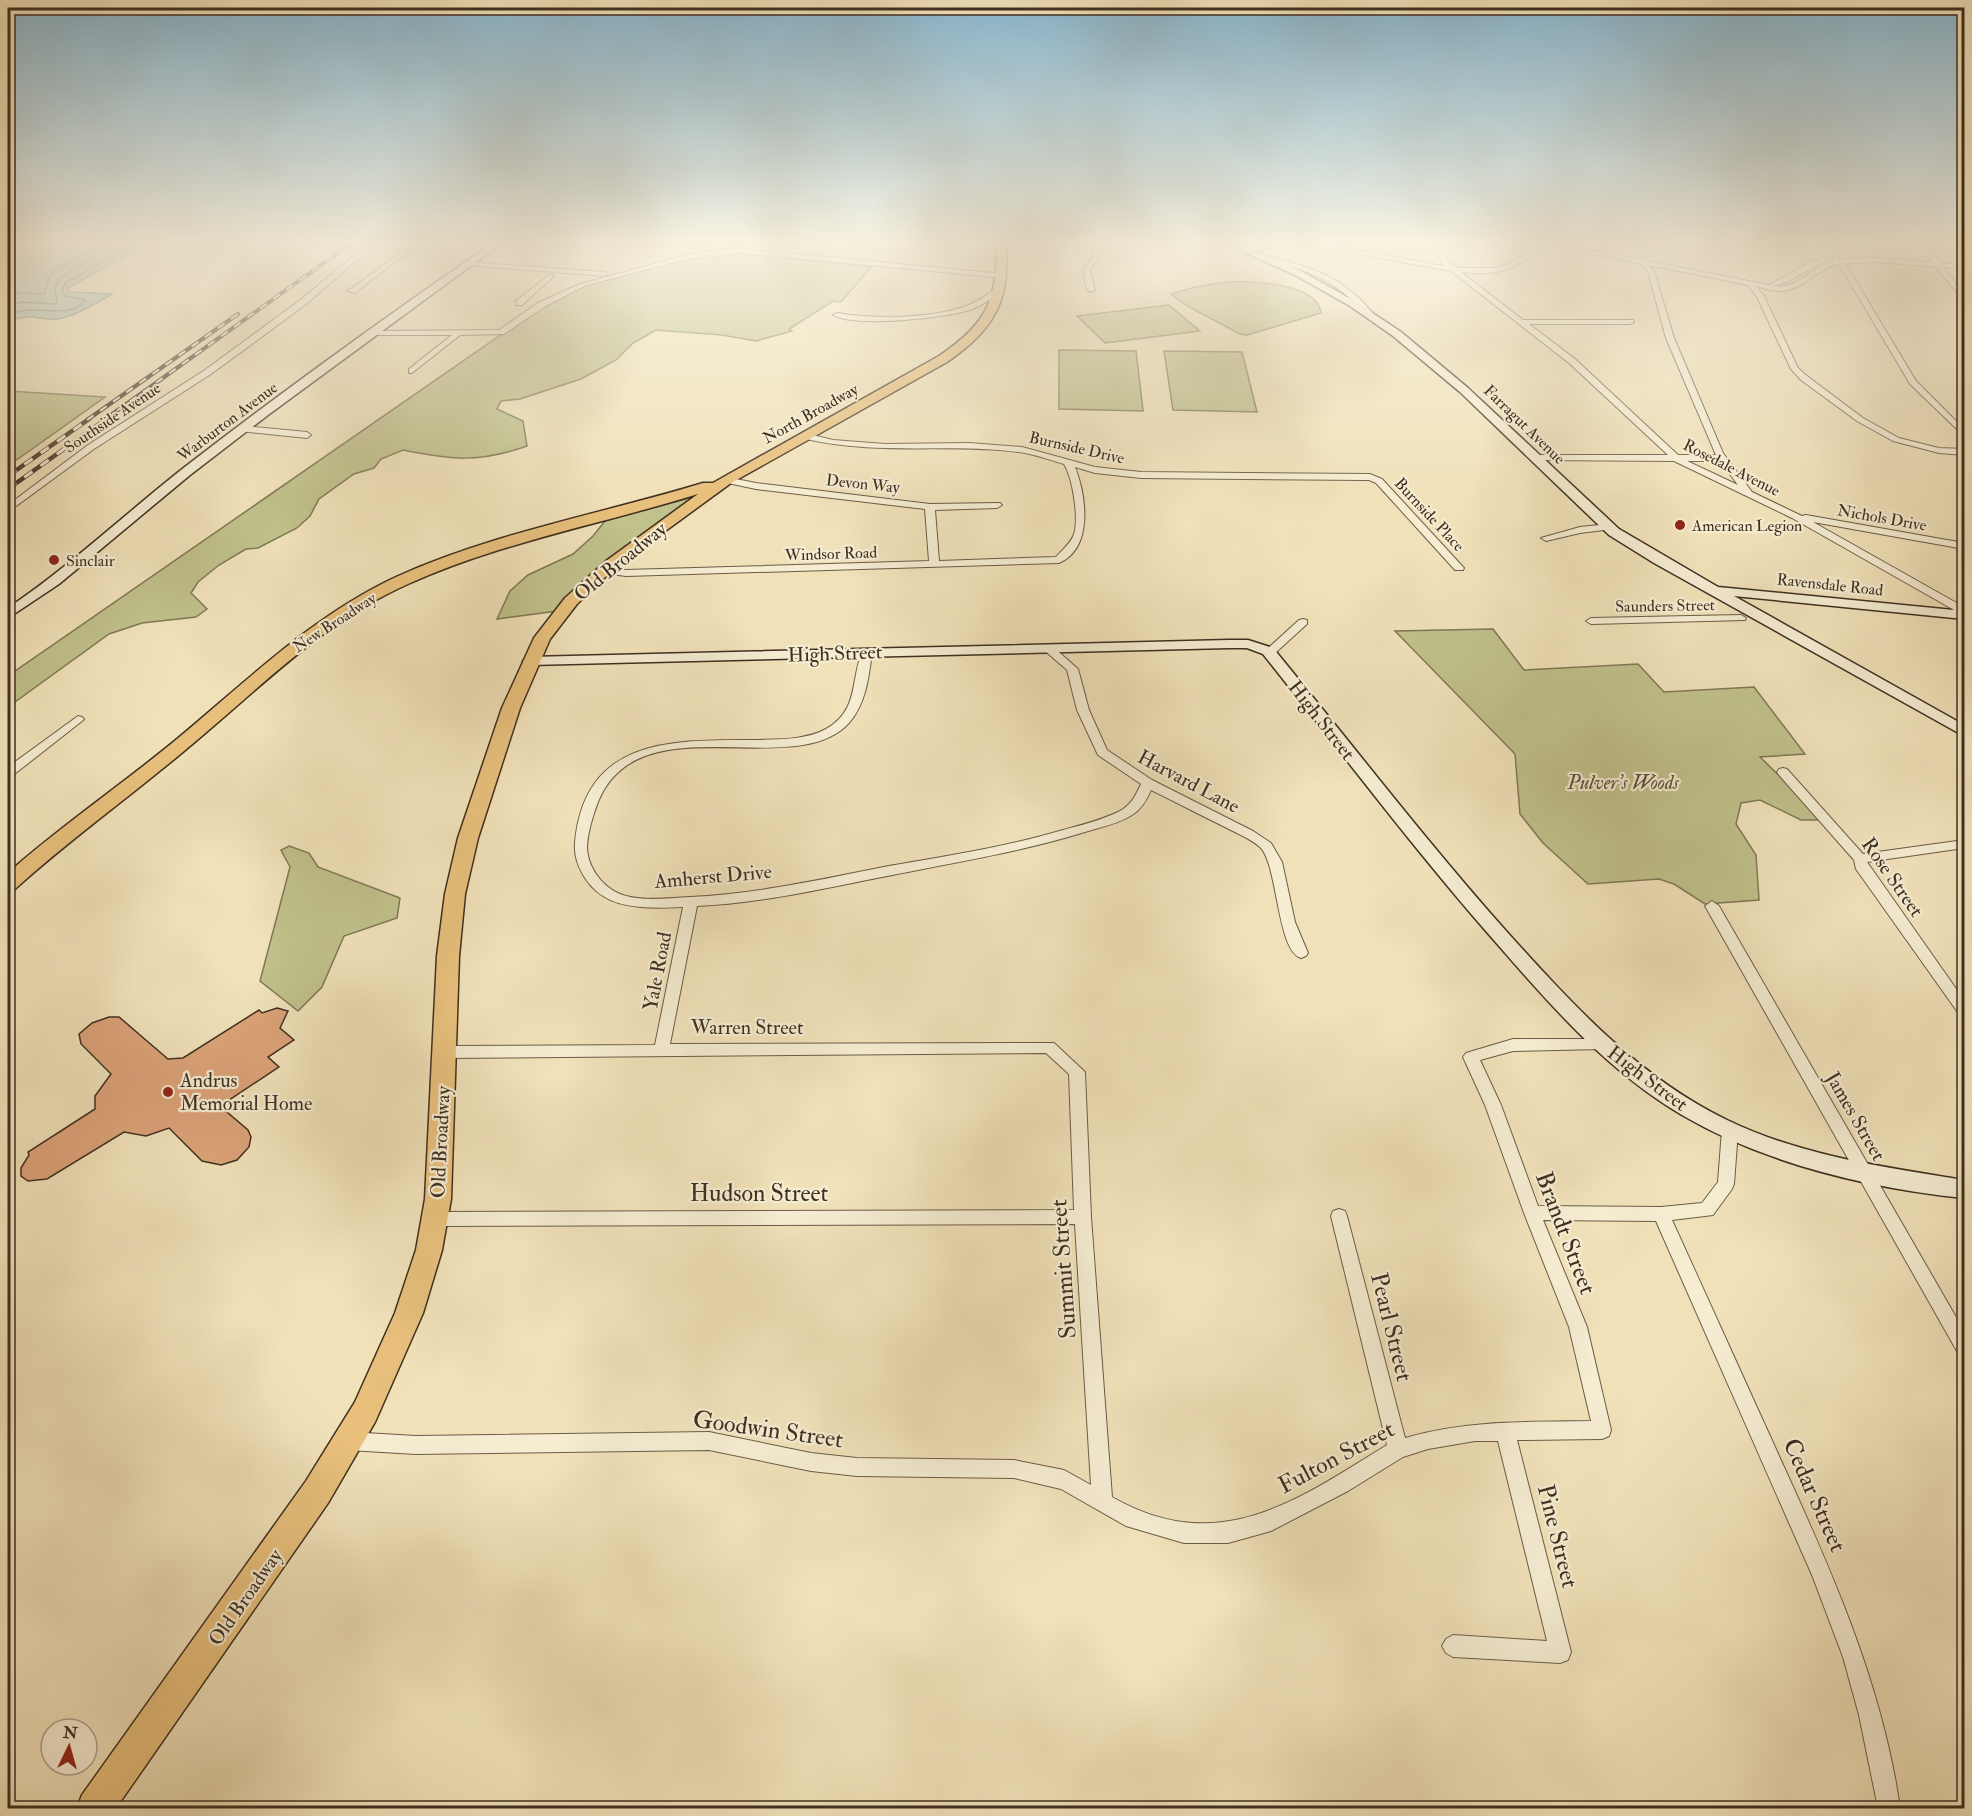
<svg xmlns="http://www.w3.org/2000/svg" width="1972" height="1816" viewBox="0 0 1972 1816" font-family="'IM FELL Double Pica',serif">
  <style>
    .green { fill: #c0c18b; stroke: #807856; stroke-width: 1.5 }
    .water { fill: #9abeae; stroke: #768576; stroke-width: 1.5 }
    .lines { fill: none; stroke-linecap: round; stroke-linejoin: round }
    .shore { stroke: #6c7668; stroke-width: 1.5 }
    .building { fill: #dca278; stroke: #3f2f21; stroke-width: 1.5 }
    .street-casing { stroke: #6b5c47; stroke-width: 2 }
    .secondary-casing { stroke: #3f2f21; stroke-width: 3 }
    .primary-casing { stroke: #3f2f21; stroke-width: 3 }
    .street { fill: #f5ecd2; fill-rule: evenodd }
    .secondary { fill: #f5ecd2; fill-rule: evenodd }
    .primary { fill: #e8c07c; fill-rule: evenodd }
    .rail-far1-casing { stroke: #3f2f21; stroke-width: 4 }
    .rail-casing { stroke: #3f2f21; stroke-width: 4.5 }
    .rail-far1 { stroke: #f5ecd2; stroke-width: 2; stroke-dasharray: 8; stroke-linecap: butt }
    .rail { stroke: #f5ecd2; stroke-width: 3; stroke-dasharray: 10; stroke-linecap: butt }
    .poi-dot { fill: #8f2418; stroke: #f5ecd2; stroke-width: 2 }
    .labels { text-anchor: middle; stroke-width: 4.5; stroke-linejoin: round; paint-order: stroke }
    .far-street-label { font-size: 16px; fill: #3f2f21; stroke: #f5ecd2 }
    .far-poi-label { font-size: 16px; fill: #3f2f21; stroke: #f5ecd2; text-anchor: start }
    .street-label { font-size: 20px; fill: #3f2f21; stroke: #f5ecd2 }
    .park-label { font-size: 20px; font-style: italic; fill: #594c36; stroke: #f5ecd2 }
    .poi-label { font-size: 20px; fill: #3f2f21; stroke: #f5ecd2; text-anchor: start }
    .near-street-label { font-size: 24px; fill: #3f2f21; stroke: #f5ecd2 }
  </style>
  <rect width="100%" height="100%" fill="#f0e1b9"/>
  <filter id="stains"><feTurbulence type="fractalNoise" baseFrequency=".00333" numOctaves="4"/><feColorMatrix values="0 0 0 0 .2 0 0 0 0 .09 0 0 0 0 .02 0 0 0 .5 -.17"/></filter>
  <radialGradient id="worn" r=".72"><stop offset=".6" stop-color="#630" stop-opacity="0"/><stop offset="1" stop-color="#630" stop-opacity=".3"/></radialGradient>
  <path class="green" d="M742,253l129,14 -30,35 -8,-1 -44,28 3,2 -36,10 -34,-6 -66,-5 -23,13 -17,17 -35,19 -61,20 -19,2 -4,8 26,12 4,25c-48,17 -75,14 -124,4l-22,9 -7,9 -20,6 -35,25 -9,17 -13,12 -39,20 -12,1 -27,16 -21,17 -7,11 16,16 -11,8 -54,6 -33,11 -101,73v-31l536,-371 40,-19 112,-30z
    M1226,282c22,-1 92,0 95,31l-74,22 -7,-1 -51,-27 -18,-13 24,-7z
    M1169,305l31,26 -95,12 -28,-27z
    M1059,350l77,1 7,60 -84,-2z
    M1164,351l78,1 15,60 -84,-2z
    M8,391l97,6 -97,69z
    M693,497l-4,7 -131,107 -61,8 13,-28 18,-16 45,-21 20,-18 12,-15z
    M1493,629l31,41 114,-6 26,28 90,-5 51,67 -45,3 35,34 24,29h-18l-41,-20 -19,3 -5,21 20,31 3,45 -54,4 -31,-20 -15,-5 -71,5 -45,-41 -23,-29 -5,-60 -120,-123z
    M289,846l20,7 9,14 82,31 -3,20 -53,18 -22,51 -24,24 -38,-30 30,-114 -9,-17z"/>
  <path class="water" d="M8,240h142l1,1 -83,47 1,4 43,2c-16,10 -33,19 -49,24 -20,6 -31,-9 -55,5z"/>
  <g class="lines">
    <path class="shore" d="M8,297l11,-4 25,1 5,-16 6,-8 53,-30
      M8,307l12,-5 37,2 -2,-16 6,-11 65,-37
      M8,316c26,-16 61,7 77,-16l-20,-4 -3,-6 3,-7 77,-43"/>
  </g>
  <path class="building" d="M277,1008l11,3 -8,17 14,12 -26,17 11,10 -59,39 28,24 3,7 -2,10 -12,13 -16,5 -19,-4 -33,-33 -23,8 -22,-4 -77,47 -19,2 -7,-5v-8l8,-13 -1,-3 67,-43v-13l16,-22 -30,-30 -2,-10 13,-11 17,-6h10l49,42 15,-1 76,-48 3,3z"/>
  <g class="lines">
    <defs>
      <path id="street" d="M373,240h7l-75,65 -94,69 -117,75 -86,63v-7l80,-60 117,-75 94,-69z
        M442,240h7l-7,5 -41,12 -46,36 -7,-2 49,-36z
        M623,240h21l70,8 -3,2z
        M1090,240h6l3,16 -9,15 5,19 -4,2 -4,-2 -4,-19 10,-15z
        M1430,240h6l13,23 9,5h39l17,-7 21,-14 17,-5 90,18 22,-20h7l-23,21 121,24 41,-23 17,-6 3,2 -41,23 -15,5c22,4 40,-20 60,-25l-2,-3 3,-2 6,3 38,-1 53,4 -16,-22h6l18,23 24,2v4l-21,-2 21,28v6l-28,-34 -57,-5 -34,1 71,118 48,48v7l-54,-52 -71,-120c-22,4 -37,28 -60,27 -7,0 -16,-3 -23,-5l8,10 34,72 9,8 56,42 36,20 40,10 25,1v6l-25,-2 -46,-12 -36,-20 -56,-41 -10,-11 -34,-72 -9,-12 -100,-20 6,6 20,67 49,115 29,39 50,24 4,-1 158,28v6l-151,-27 149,84 2,4v10l-4,-1 -6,-9 -162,-92 -118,-57 -142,-1v-4l3,-1h133l-99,-92 -118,-92 -116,-21 -31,-3h-29l-28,5 -3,-2c41,-23 152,9 200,16zM1552,246l87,17 9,9 18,66 50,117h-38l-103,-96 -46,-35h101l4,-2 -1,-2h-110l-62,-48c21,2 38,3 57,-8 11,-6 21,-15 34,-18zM1687,461h33l18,24z
        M733,248l271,26 3,2 -3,2 -263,-25 -54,6 -103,27 -40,21 -40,27 -44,1 -48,38h-3v-4l43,-34h-78l-4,-2 4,-2 125,-1 39,-27 42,-19 107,-29z
        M1264,255c46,12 80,21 110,60l-7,2c-29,-38 -61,-47 -105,-59z
        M467,262l138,10 3,2 -3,2 -140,-11z
        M549,275l5,1 -32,29h-6v-4z
        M998,287l7,2c-9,7 -21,15 -32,20 -25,9 -118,19 -140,6l4,-2c36,6 94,6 129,-7 12,-4 22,-12 32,-19z
        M242,426l65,6 4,3 -4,3 -68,-7v-4z
        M805,433l28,7 52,4 84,-1 53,4 73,20 46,5 229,2 12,5 82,89 -1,2h-8l-79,-87 -7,-3 -228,-2 -46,-5 -20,-6c11,28 19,81 -16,96l-433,13 -23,-3 -5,-3 5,-3 23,3 303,-9 -4,-52 -169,-20 -33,-7v-4l3,-1 30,6 174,21 70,-1 2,2 -5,3 -62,2 4,51 117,-4c6,-7 15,-14 18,-23 5,-16 -1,-55 -10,-70 -14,-4 -30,-10 -45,-12 -73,-9 -144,4 -217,-14l-1,-2z
        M1609,524l5,3 -2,2 -32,4 -34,8 -5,-3 39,-11z
        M1741,615l5,3 -1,2 -154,4 -5,-3 5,-3z
        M1303,619l4,1v4l-34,31h-8v-4l34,-31z
        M1048,645l4,1 26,23 11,41 18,40 45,30 101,51 18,12 11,19 13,60 13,31 -2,3 -5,2c-24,-7 -23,-91 -40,-110 -9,-9 -25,-15 -36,-21 -25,-12 -49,-25 -74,-37 -4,9 -9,19 -19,25 -14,9 -31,12 -47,17 -58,18 -117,28 -177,40 -70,13 -140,31 -211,34l-27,138 384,-1 31,29 6,145 21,280c107,61 184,4 275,-52l-56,-229 2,-5 6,-2 6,2 2,5 58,222c61,-18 123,-16 186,-17l-22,-94 -45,-114 -39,-108 -22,-48 3,-4 47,-14h95l2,4 -2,4 -5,2 -90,2 -33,9 21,45 37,101 123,1 41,-4 16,-21 4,-52 2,-4 6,-2 6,2 2,4 -4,54 -2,5 -19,26 -41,5c38,83 75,166 113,249 50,110 98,219 115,339h-22l-19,-93 -16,-58 -31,-82 -156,-354 -113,-1 44,107 24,103 -2,6 -7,3 -85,1 54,212 -3,8 -8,3 -107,-6 -7,-4 -4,-7 4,-7 7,-4 94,6 -49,-200h-23l-47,8 -25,8 -55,34 -77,40 -43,12h-44l-58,-17 -65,-37 -47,-11 -157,-2 -46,-5 -102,-21 -293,4 -68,-4 -7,-3 -3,-6 3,-6 7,-3 68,4 293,-4 102,21 46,5 157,2 50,10 27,15 -16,-261 -640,2 -6,-2 -2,-5 2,-5 6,-2 639,-2 -5,-136 -23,-21 -601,5 -5,-2 -2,-4 2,-4 5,-2 210,-1 28,-138c-24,1 -59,3 -80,-11 -17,-11 -30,-33 -28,-54 10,-103 94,-102 176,-102 24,-1 53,1 75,-11 34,-19 24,-51 37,-79l4,-1 5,3c-3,24 -6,52 -23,71 -55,60 -210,-22 -251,79 -5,13 -10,30 -11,44 0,20 14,40 33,48 20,8 48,4 70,3 67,-3 133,-18 199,-31 58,-10 117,-19 174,-36 19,-5 39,-10 57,-19 11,-6 16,-16 21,-27l-43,-29 -21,-45 -10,-40 -23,-20 -1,-2z
        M78,716l4,1 2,2 -2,2 -70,55 -4,1v-10z
        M1783,768l4,1 76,85 101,-14v8l-97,14 97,138v15l-5,-1 -103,-145 -2,-9 -75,-85 -2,-3 2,-3z
        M1712,901l7,5 245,425v24l-6,-2 -253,-447z"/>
      <path id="secondary" d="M497,240h9l-238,175 -78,60 -131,109 -51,34v-10c61,-41 115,-92 173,-138 103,-80 209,-156 316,-230z
        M1217,240h11l73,31 55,31 45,30 67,56 151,141 99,58 246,24v8l-230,-23 230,129v11l-310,-173 -45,-28 -149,-143 -67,-56 -43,-30 -55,-31z
        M1229,640h19l25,8c78,95 152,192 234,284 65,72 131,145 220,188 74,36 157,47 237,60v18c-95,-10 -198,-34 -282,-83 -72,-42 -129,-107 -183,-169 -83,-94 -158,-194 -236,-292l-16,-6h-18l-699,17 -7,-4 7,-4z"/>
      <path id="primary" d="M996,240h10c4,59 -9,88 -59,122l-216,121 -115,84 -39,37 -27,35 -30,69 -42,130 -13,56 -6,62 -8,243 -9,51 -19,63 -48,109 -47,81 -212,305h-39l5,-13 224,-314 49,-79 40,-89 21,-63 9,-51 12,-243 8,-62 13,-56 44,-130 32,-70 31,-40 41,-37 92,-67c-96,30 -197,48 -290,90 -86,38 -152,108 -224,167 -56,47 -115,89 -169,138l-7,2v-18c52,-46 109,-85 163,-129 72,-59 139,-127 225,-167 97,-44 205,-63 307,-94h10l226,-127c48,-32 60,-58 57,-116z"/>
    </defs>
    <use href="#street" class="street-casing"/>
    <use href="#secondary" class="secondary-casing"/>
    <use href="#primary" class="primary-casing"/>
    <use href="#street" class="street"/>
    <use href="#secondary" class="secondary"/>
    <use href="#primary" class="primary"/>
    <defs>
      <path id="rail-far1" d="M87,420l151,-106
        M104,420l252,-180"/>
      <path id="rail" d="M8,476l81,-57
        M8,489l98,-70"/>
    </defs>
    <use href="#rail-far1" class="rail-far1-casing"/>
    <use href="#rail" class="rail-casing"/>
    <use href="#rail-far1" class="rail-far1"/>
    <use href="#rail" class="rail"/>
  </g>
  <linearGradient id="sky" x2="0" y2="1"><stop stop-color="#89b8d1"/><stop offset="0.49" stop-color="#f8f2e0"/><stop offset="1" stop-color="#f8f2e0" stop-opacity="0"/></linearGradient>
  <rect width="1972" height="494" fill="url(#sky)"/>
  <g class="poi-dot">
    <circle cx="1680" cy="525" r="6"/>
    <circle cx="54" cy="560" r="6"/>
    <circle cx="168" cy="1092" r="6"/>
  </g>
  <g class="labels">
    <g class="far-street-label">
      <text transform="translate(810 413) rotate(-29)" y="6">North Broadway</text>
      <text transform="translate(112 417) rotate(-34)" y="6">Southside Avenue</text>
      <text transform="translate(227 421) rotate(-37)" y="6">Warburton Avenue</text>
      <text transform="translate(1525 424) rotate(44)" y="6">Farragut Avenue</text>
      <text transform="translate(1077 447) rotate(13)" y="6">Burnside Drive</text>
      <text transform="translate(1732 467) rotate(27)" y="6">Rosedale Avenue</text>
      <text transform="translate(863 483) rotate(6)" y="6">Devon Way</text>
      <text transform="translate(1430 514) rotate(47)" y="6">Burnside Place</text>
      <text transform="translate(1882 517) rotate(10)" y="6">Nichols Drive</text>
      <text transform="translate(831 553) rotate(-2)" y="6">Windsor Road</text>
      <text transform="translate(1830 584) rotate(6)" y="6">Ravensdale Road</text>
      <text transform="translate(1665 605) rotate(-1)" y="6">Saunders Street</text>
      <text transform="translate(334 622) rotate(-33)" y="6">New Broadway</text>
    </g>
    <g class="far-poi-label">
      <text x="1692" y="531">American Legion</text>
      <text x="66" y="566">Sinclair</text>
    </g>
    <g class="street-label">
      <text transform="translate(620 561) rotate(-39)" y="7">Old Broadway</text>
      <text transform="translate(835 653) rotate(-2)" y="7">High Street</text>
      <text transform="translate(1322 720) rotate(52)" y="7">High Street</text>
      <text transform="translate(1189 781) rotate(28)" y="7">Harvard Lane</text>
      <text transform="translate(713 876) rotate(-5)" y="7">Amherst Drive</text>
      <text transform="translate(1893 877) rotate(55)" y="7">Rose Street</text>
      <text transform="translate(657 971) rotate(-79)" y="7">Yale Road</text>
      <text x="747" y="1034">Warren Street</text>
      <text transform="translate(1648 1078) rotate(37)" y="7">High Street</text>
      <text transform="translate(1856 1116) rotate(60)" y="7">James Street</text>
      <text transform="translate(440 1142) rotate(-87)" y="7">Old Broadway</text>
      <text transform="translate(245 1597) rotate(-55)" y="7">Old Broadway</text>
    </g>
    <g class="park-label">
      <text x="1623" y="789">Pulver's Woods</text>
    </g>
    <g class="poi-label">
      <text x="180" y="1087">Andrus<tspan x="180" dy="23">Memorial Home</tspan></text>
    </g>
    <g class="near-street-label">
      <text x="759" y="1201">Hudson Street</text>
      <text transform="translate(1566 1233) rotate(69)" y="8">Brandt Street</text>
      <text transform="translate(1063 1269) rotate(-94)" y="8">Summit Street</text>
      <text transform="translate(1392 1327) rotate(76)" y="8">Pearl Street</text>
      <text transform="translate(768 1429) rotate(8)" y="8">Goodwin Street</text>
      <text transform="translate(1336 1457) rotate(-28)" y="8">Fulton Street</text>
      <text transform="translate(1815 1495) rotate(66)" y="8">Cedar Street</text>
      <text transform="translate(1558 1536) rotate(76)" y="8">Pine Street</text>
    </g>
  </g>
  <rect width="1972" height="1816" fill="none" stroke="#f0e1b9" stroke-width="30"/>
  <rect x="9" y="9" width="1954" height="1798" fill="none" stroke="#3f2f21" stroke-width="3"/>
  <rect x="15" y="15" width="1942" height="1786" fill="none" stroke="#3f2f21" stroke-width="1.5"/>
  <g transform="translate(69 1747) rotate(5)"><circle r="28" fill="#f5ecd2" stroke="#aca08b" stroke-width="1.5"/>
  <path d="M0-4.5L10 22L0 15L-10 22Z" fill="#8f2418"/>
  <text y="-9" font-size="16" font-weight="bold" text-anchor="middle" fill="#3f2f21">N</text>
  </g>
  <rect width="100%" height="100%" filter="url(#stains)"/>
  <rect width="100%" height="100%" fill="url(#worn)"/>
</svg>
